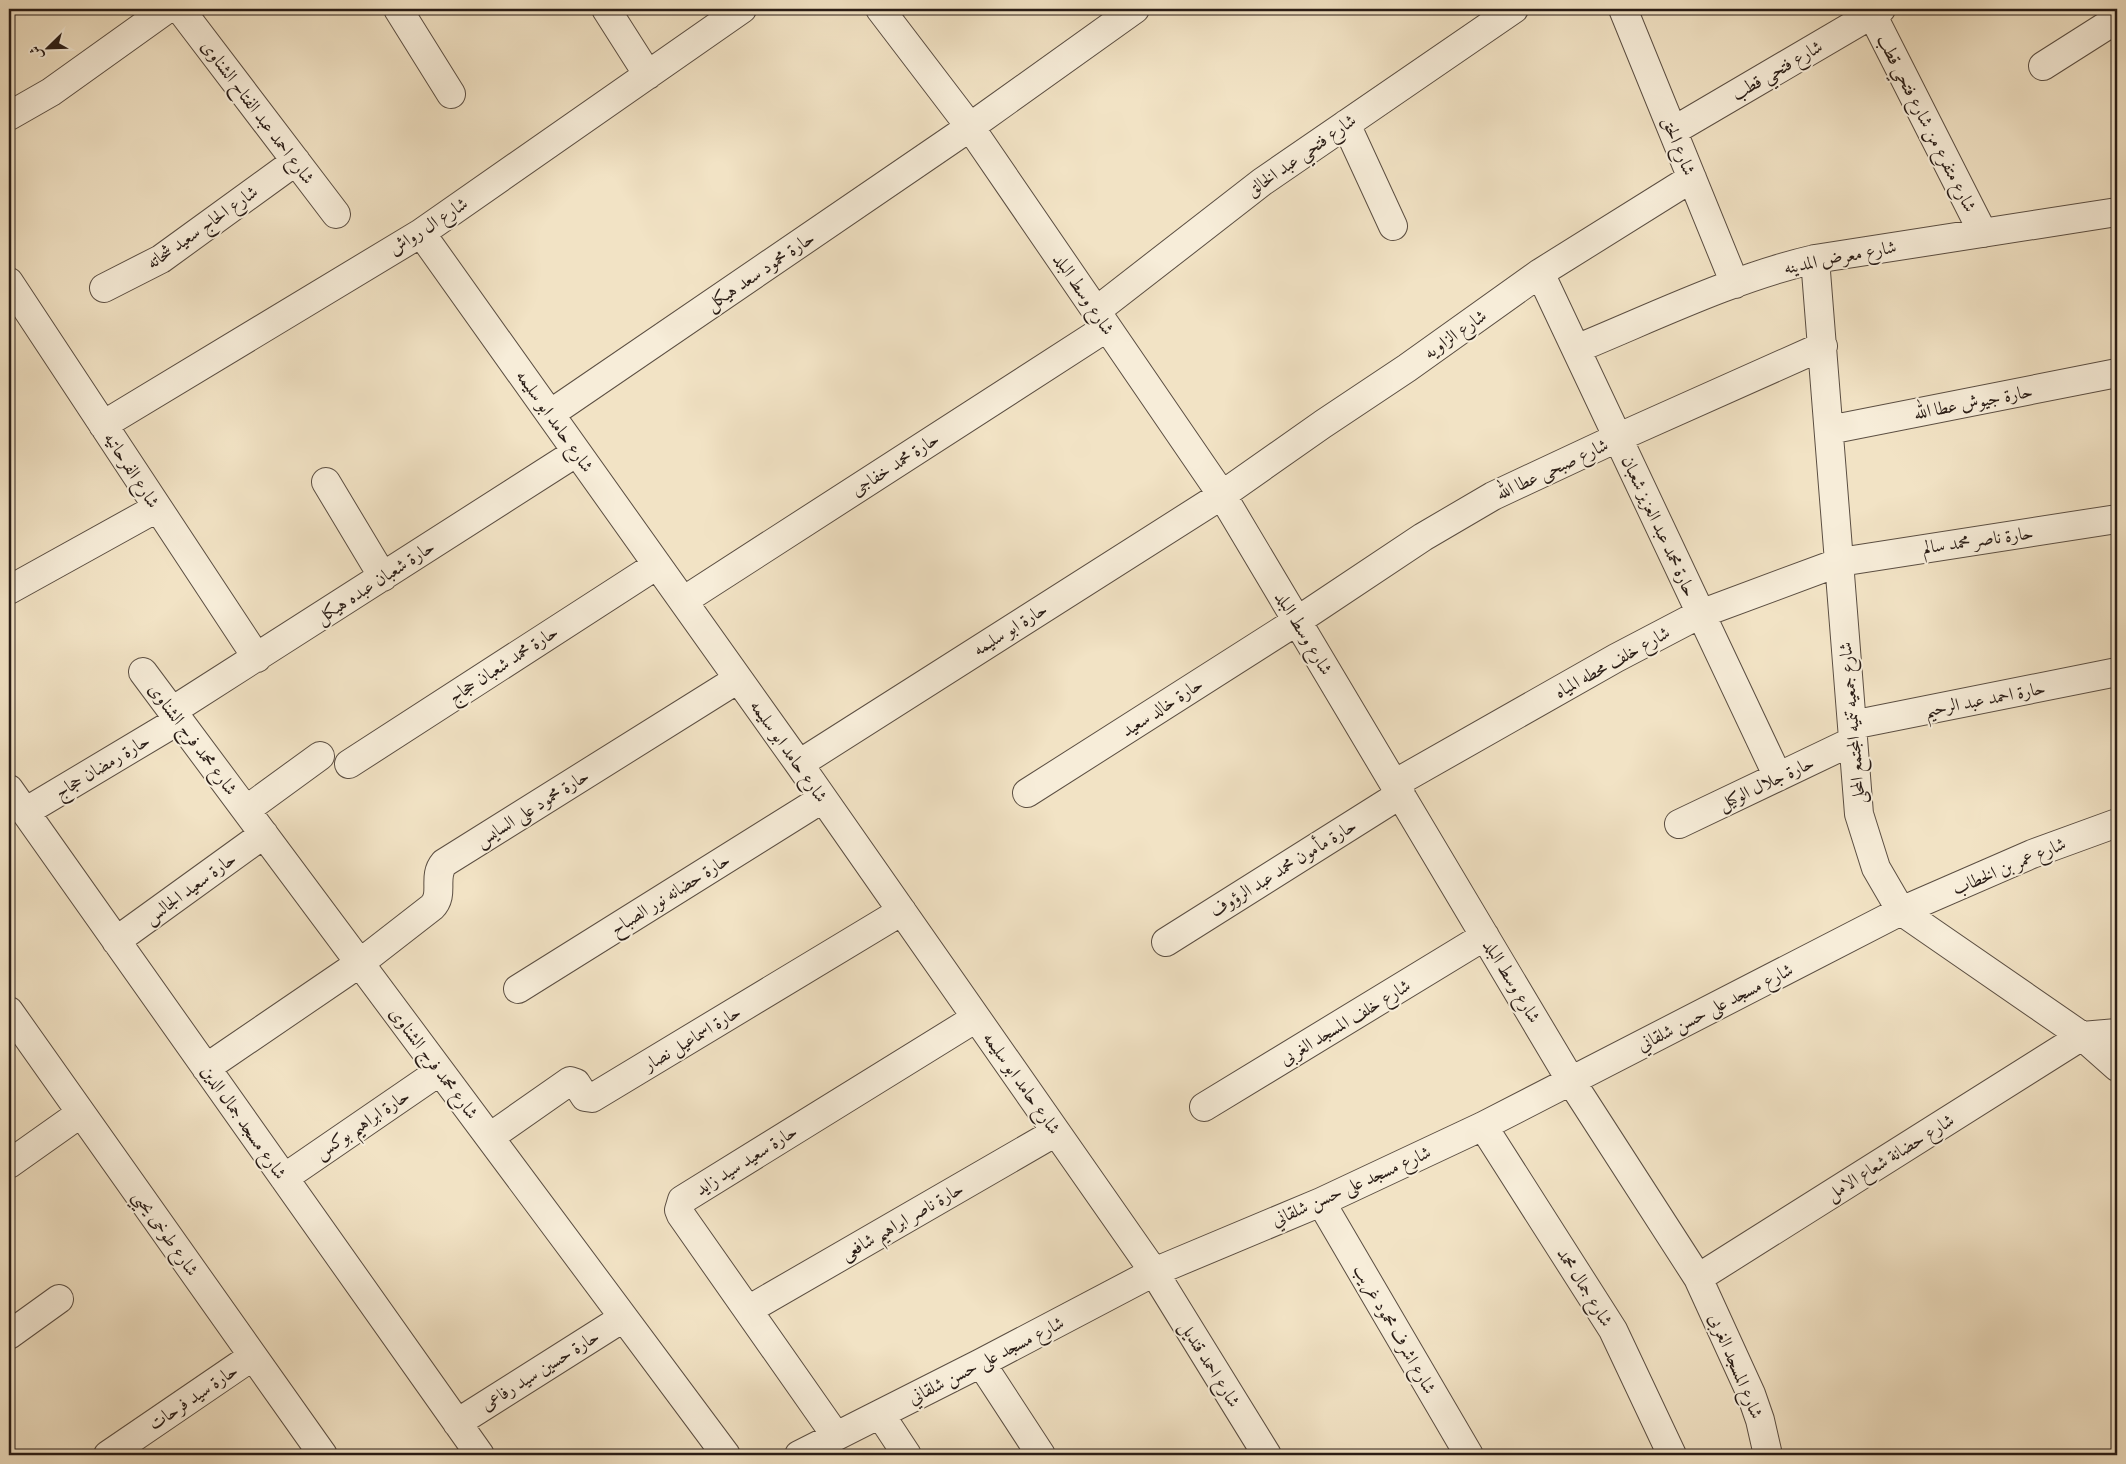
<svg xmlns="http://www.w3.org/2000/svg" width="2126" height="1464" viewBox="0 0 2126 1464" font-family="'IM FELL English',Amiri,serif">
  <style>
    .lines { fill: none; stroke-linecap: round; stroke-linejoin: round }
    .minor-casing { stroke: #5b4e42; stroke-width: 30 }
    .minor { stroke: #f7edd9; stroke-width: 28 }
    .labels { text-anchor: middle; stroke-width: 4; stroke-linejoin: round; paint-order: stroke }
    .street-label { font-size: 18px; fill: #291c16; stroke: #f7edd9 }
  </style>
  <rect width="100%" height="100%" fill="#f2e3c5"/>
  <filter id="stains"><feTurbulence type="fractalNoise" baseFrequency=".004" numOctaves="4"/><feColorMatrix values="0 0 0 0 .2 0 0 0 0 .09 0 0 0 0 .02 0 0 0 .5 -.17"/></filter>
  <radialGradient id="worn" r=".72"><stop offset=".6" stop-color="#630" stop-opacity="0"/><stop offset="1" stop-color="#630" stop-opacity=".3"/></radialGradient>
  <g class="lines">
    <defs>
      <path id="minor" d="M180,9l156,205
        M398,9l53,85
        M606,9l42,66
        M880,9l90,118 252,368 349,586 127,197 53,116 9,26 8,35
        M1623,9l112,275
        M1872,14l111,219
        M2043,66l74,-47
        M9,116l42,-24 116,-83
        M1346,124l47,102
        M1673,131l208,-122
        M421,233l378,531 355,508 113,183
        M1815,259l44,555 17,54 25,43 181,125 35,31
        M1540,273l238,504
        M9,282l248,376
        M104,288l57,-29 135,-98
        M1096,311l166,-129 252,-173
        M1576,349c78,-32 157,-71 239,-90l302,-47
        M550,414l420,-287 165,-118
        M103,425l318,-192 321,-224
        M1829,430l288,-57
        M326,482l57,95
        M9,590l148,-82
        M683,601l423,-273
        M143,672l583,783
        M172,711l405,-259
        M1852,725l265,-53
        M349,764l308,-199
        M799,764l423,-269 101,-71 84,-56 133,-95 152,-95
        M1394,784l222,-126 84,-44 140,-52 277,-43
        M9,789l471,666
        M1027,793l270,-172 126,-84 70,-41 124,-58 206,-92
        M246,810l74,-54
        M25,812l154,-92
        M1679,824l174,-83
        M116,941l148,-107
        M1166,942l235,-148
        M518,989l304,-190
        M9,1011l314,444
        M206,1068l154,-105 72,-56c13,-13 0,-30 12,-44l294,-184
        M1204,1107l281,-171
        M1483,1126l130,204 59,125
        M490,1137l80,-56 6,2 9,14 7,1 310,-187
        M9,1164l72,-51
        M284,1178l156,-107
        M1321,1202l148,253
        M1698,1278l384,-242 35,-3
        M748,1310l308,-178
        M9,1335l50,-36
        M981,1363l60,92
        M880,1414l27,41
        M457,1423l166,-105
        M836,1436l-155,-221 -2,-5 3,-10 294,-182
        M108,1455l145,-99
        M799,1455l182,-92 173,-91 167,-70 162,-76 418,-215 131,-57 85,-31"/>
    </defs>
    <use href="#minor" class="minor-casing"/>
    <use href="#minor" class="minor"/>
  </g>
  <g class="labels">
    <g class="street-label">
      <text transform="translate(1777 70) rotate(-30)" y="6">شارع فتحي قطب</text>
      <text transform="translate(258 112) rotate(53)" y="6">شارع احمد عبد الفتاح الشناوى</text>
      <text transform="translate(1927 123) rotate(63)" y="6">شارع متفرع من شارع فتحي قطب</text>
      <text transform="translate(1679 146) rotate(68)" y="6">شارع الحق</text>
      <text transform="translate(1301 155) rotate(-35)" y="6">شارع فتحي عبد الخالق</text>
      <text transform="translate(428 226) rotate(-33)" y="6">شارع ال رواش</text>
      <text transform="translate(202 227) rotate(-35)" y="6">شارع الحاج سعيد شحاته</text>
      <text transform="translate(1840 257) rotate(-11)" y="6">شارع معرض المدينه</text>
      <text transform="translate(760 271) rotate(-34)" y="6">حارة محمود سعد هيكل</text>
      <text transform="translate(1084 294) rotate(56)" y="6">شارع وسط البلد</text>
      <text transform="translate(1455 334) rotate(-35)" y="6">شارع الزاويه</text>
      <text transform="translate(1973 402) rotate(-11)" y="6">حارة جيوش عطا الله</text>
      <text transform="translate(555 421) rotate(55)" y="6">شارع حامد ابو سليمه</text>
      <text transform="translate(895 464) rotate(-33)" y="6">حارة محمد خفاجى</text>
      <text transform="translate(1552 469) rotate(-25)" y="6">شارع صبحى عطا الله</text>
      <text transform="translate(132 470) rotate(57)" y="6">شارع الفرحاتيه</text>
      <text transform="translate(1659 526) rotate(65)" y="6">حارة محمد عبد العزيز شعبان</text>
      <text transform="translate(1978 540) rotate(-8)" y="6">حارة ناصر محمد سالم</text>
      <text transform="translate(375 582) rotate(-33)" y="6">حارة شعبان عبده هيكل</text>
      <text transform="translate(1010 629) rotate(-32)" y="6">حارة ابو سليمه</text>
      <text transform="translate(1304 633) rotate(59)" y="6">شارع وسط البلد</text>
      <text transform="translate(1612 662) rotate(-29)" y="6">شارع خلف محطه المياه</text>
      <text transform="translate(503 664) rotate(-33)" y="6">حارة محمد شعبان حجاج</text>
      <text transform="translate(1985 699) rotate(-11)" y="6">حارة احمد عبد الرحيم</text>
      <text transform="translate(1162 707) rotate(-33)" y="6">حارة خالد سعيد</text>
      <text transform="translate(1852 723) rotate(-95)" y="6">شارع جمعيه تنميه المجتمع المحلى</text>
      <text transform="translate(193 739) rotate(53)" y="6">شارع محمد فرج الشناوى</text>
      <text transform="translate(789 751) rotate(55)" y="6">شارع حامد ابو سليمه</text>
      <text transform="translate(102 766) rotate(-31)" y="6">حارة رمضان حجاج</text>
      <text transform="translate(1766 783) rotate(-25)" y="6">حارة جلال الوكيل</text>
      <text transform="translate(532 808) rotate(-32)" y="6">حارة محمود على السايس</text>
      <text transform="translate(2009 866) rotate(-23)" y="6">شارع عمر بن الخطاب</text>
      <text transform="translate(1283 868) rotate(-32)" y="6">حارة مأمون محمد عبد الرؤوف</text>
      <text transform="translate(190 888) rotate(-36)" y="6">حارة سعيد الجالس</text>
      <text transform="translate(670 894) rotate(-32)" y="6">حارة حضانه نور الصباح</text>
      <text transform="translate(1512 981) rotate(59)" y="6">شارع وسط البلد</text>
      <text transform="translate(1715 1007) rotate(-27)" y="6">شارع مسجد على حسن شلقاني</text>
      <text transform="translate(1345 1022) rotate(-31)" y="6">شارع خلف المسجد الغربى</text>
      <text transform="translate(692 1038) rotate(-31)" y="6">حارة اسماعيل نصار</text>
      <text transform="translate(434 1063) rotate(53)" y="6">شارع محمد فرج الشناوى</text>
      <text transform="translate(1022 1083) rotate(55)" y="6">شارع حامد ابو سليمه</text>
      <text transform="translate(244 1122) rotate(55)" y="6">شارع مسجد جمال الدين</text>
      <text transform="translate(362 1124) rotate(-34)" y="6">حارة ابراهيم بوكس</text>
      <text transform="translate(1890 1157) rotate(-32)" y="6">شارع حضانة شعاع الامل</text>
      <text transform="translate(746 1160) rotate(-32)" y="6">حارة سعيد سيد زايد</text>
      <text transform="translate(1351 1186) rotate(-24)" y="6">شارع مسجد على حسن شلقاني</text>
      <text transform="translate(902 1221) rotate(-30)" y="6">حارة ناصر ابراهيم شافعى</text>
      <text transform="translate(166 1233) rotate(55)" y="6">شارع طوخى يحيي</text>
      <text transform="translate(1585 1287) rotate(58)" y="6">شارع جمال محمد</text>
      <text transform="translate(1395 1329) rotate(60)" y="6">شارع اشرف محمود غريب</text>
      <text transform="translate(986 1360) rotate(-27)" y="6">شارع مسجد على حسن شلقاني</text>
      <text transform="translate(1210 1364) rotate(58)" y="6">شارع احمد قنديل</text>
      <text transform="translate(1736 1366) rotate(67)" y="6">شارع المسجد الغربى</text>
      <text transform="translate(540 1370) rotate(-32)" y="6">حارة حسين سيد رفاعى</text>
      <text transform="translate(193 1397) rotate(-34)" y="6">حارة سيد فرحات</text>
    </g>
  </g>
  <rect width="2126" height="1464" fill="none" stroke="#f2e3c5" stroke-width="30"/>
  <rect x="10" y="10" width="2106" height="1444" fill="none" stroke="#291c16" stroke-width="2.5"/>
  <rect x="15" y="15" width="2096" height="1434" fill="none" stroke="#291c16"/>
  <g transform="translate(48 48) rotate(247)" stroke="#f7edd9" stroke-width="4" paint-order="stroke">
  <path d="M0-4L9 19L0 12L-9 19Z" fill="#291c16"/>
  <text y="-8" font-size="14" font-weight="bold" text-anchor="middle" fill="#291c16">ش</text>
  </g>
  <rect width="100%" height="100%" filter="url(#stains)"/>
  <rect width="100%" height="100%" fill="url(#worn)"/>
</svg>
